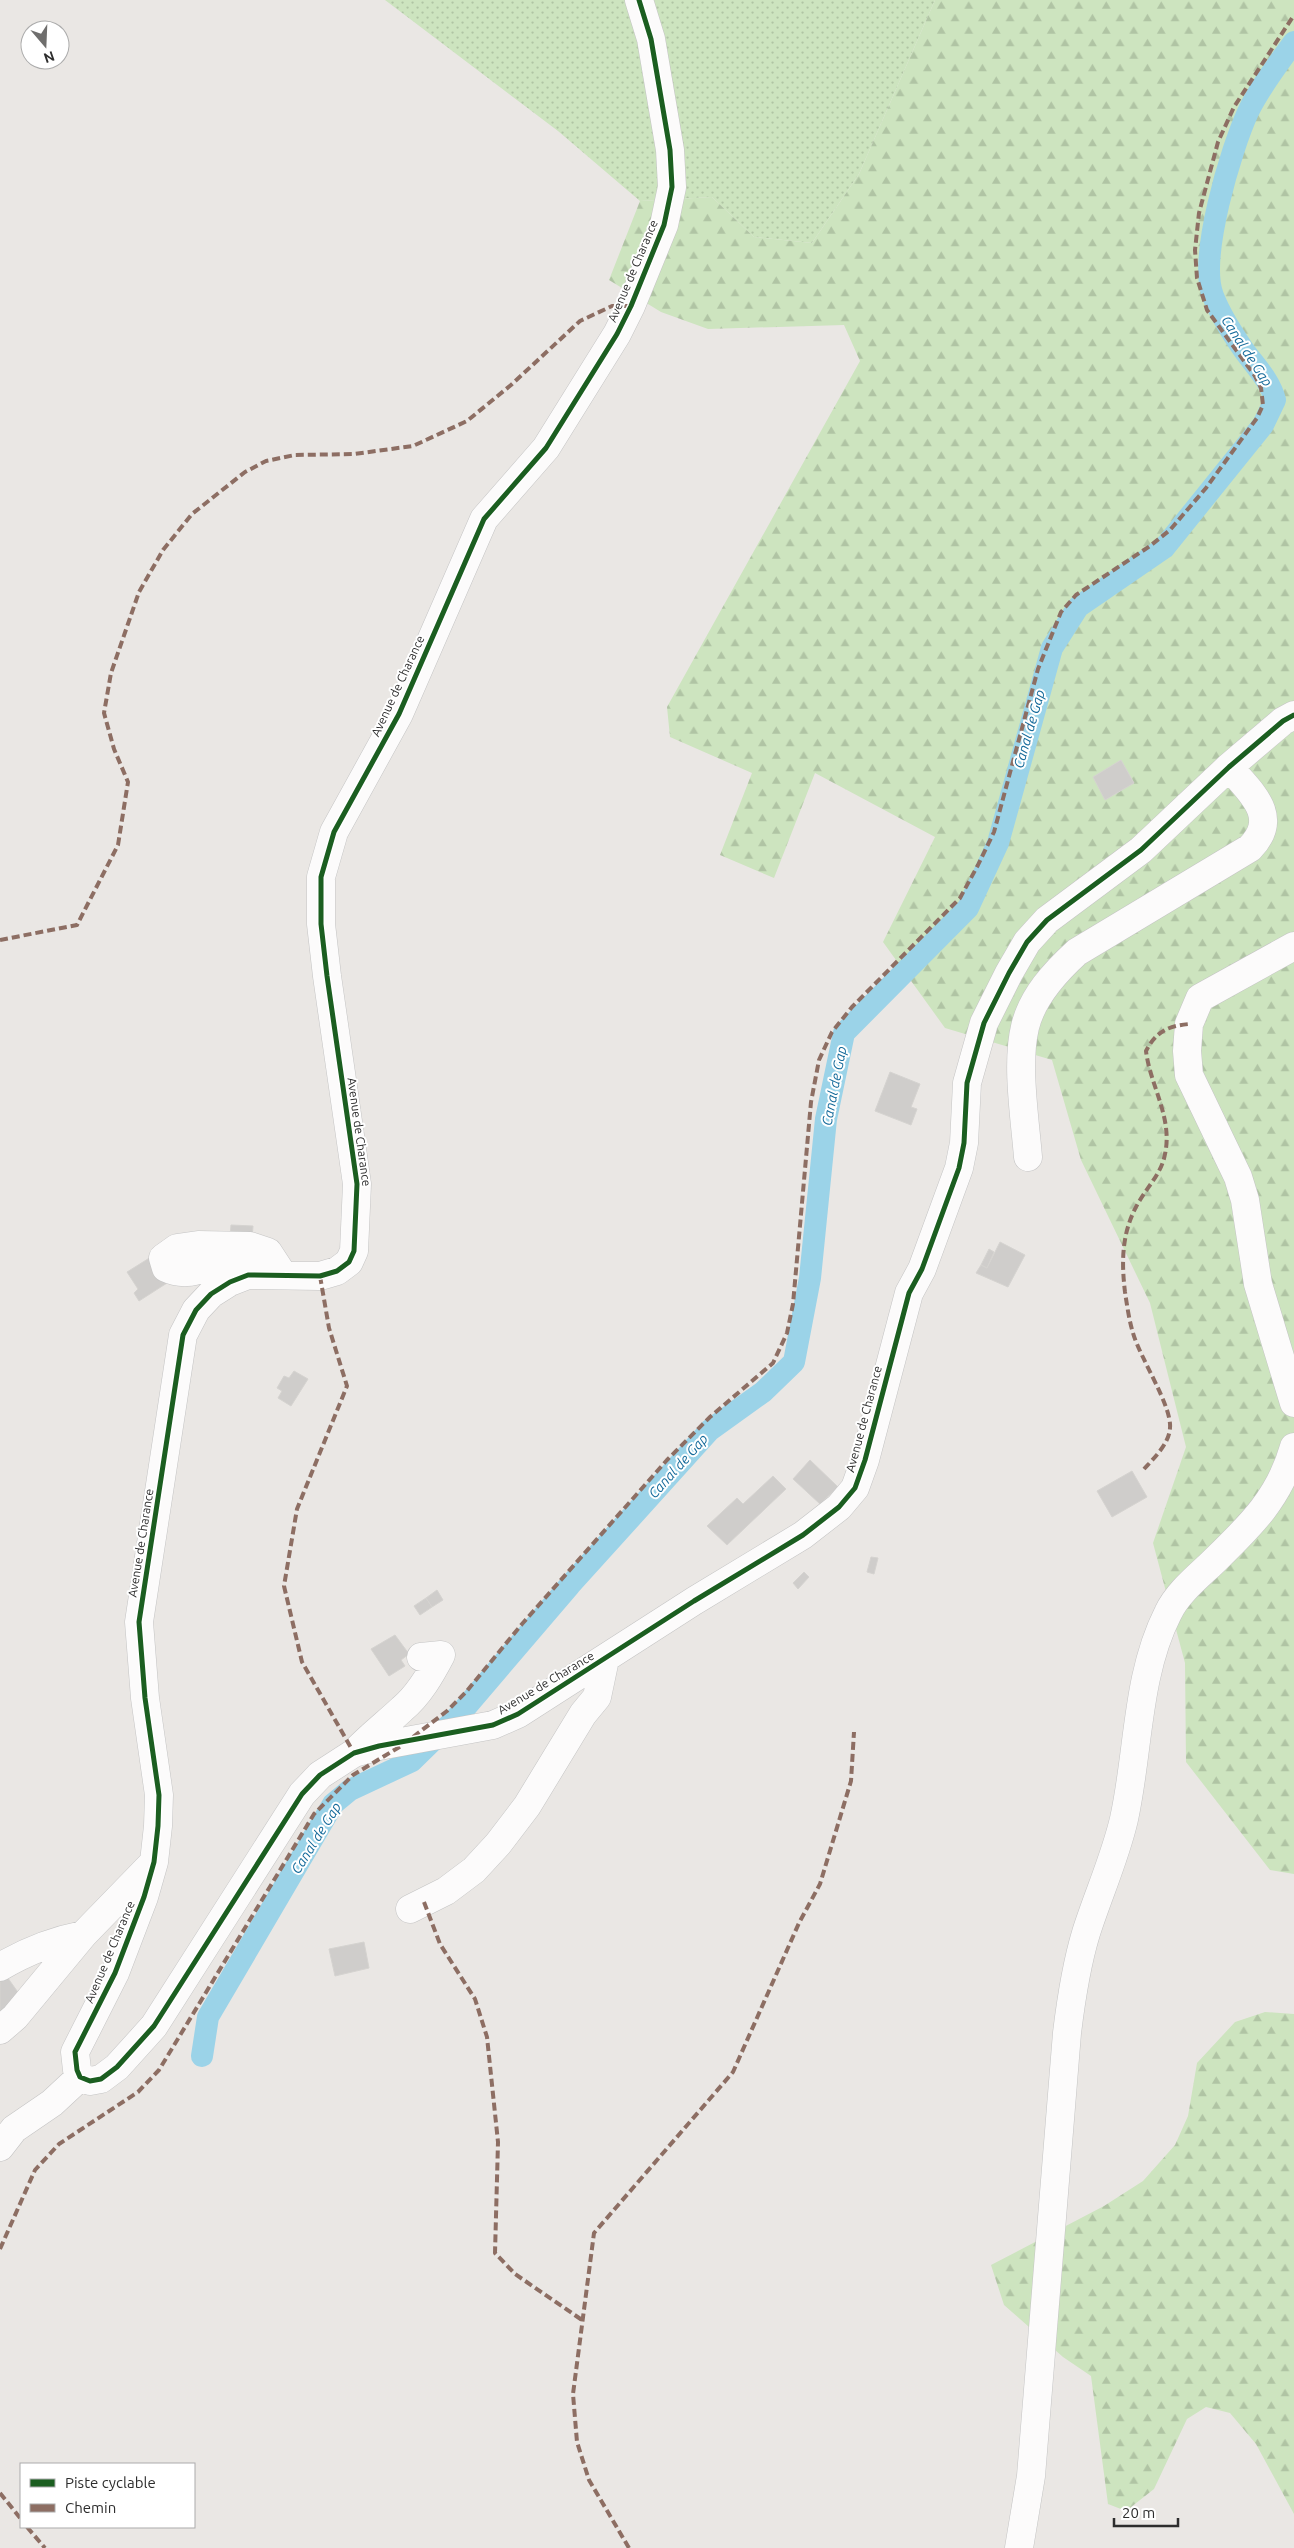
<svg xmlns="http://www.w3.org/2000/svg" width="1294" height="2548" viewBox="0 0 1294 2548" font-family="Ubuntu,sans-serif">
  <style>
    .green { fill: url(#green-dots) }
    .forest { fill: url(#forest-firs) }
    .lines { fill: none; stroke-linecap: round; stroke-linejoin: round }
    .canal { stroke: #9bd3e8; stroke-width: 22 }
    .building { fill: #cfcdcb; stroke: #d5d3d0 }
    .minor-casing { stroke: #c4c4c4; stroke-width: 29 }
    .minor { stroke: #fcfbfb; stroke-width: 28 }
    .quiet { stroke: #8d6e63; stroke-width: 4; stroke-dasharray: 8 4; stroke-linecap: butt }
    .cycleway-casing { stroke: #fff; stroke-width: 8 }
    .cycleway { stroke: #1b5e20; stroke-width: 5 }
    .labels { text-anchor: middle; stroke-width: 4; stroke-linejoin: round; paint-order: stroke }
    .street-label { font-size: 12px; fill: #2d2d2d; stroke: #fff }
    .water-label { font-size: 14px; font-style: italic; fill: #146a9a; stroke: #fff }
  </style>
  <defs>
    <pattern id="green-dots" width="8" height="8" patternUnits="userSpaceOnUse" patternTransform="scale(1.25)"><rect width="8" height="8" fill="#cde4bf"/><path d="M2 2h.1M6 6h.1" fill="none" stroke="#b0c4a4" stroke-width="1.8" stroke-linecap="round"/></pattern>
    <pattern id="forest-firs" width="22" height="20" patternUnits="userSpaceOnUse" patternTransform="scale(1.25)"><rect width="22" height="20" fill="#cde4bf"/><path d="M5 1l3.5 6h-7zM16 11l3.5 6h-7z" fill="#b0c4a4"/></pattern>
  </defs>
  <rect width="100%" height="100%" fill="#eae7e4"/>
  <path class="green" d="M385,0h550l-76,174 -47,69 -58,-6 -42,-40 -72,4 -82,-70z"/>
  <path class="forest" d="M935,0h359v1874l-24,-4 -84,-108 -1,-99 -32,-120 33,-96 -36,-144 -69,-143 -29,-100 -107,-32 -62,-86 52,-105 -120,-64 -41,105 -54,-23 32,-82 -82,-36 -3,-30 193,-346 -16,-36 -136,4 -47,-17 -52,-32 31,-79 72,-4 42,40 58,6 47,-69z
    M1265,2012l29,2v500l-38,-70 -26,-31 -24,-6 -19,12 -33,70 -28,22 -18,-7 -17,-128 -28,-19 -59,-52 -13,-40 113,-59 39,-25 32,-36 13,-29 9,-53 38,-41z"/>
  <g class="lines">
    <path class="canal" d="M202,2056l6,-39 125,-213 17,-14 62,-29 47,-46 111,-130 140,-155 53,-38 31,-30 16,-84 16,-159 18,-86 124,-125 30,-65 54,-195 26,-41 86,-59 99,-123 12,-25c-5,-20 -20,-34 -32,-51 -11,-16 -23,-35 -30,-53 -15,-38 18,-147 35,-184 12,-25 30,-48 46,-70"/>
  </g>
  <path class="building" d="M1121,760l13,23 -29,17 -12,-23z
    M890,1072l30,12 -9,23 6,2 -6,16 -36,-14z
    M231,1225l22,1 -1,13 -22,-2z
    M1000,1242l25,13 -17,32 -32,-14 5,-8 6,3z
    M989,1249l5,3 -7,16 -6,-3z
    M151,1257l16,26 -28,18 -5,-8 4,-4 -11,-17z
    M294,1371l14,8 -17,27 -13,-8 4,-7 -5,-3 7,-12 5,2z
    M810,1460l28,27 -18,17 -27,-25z
    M1132,1471l15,26 -35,20 -15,-26z
    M773,1476l13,13 -59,56 -20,-19 30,-28 6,6z
    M871,1557l7,1 -4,16 -7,-2z
    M804,1572l5,5 -11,12 -5,-6z
    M437,1590l6,10 -11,7 -6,-9z
    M426,1598l6,9 -12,8 -6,-9z
    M395,1635l14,19 -8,6 4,6 -16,10 -18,-27z
    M364,1942l5,26 -34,8 -6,-27z
    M5,1974l17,24 -22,15v-36z"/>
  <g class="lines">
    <defs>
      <path id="minor" d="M639,0l12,39 19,111 2,37 -8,38 -33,81 -14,28 -71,114 -62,71 -85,195 -65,118 -13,45v47l6,52 30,208 -3,67 -5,11 -12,9 -17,5 -72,-1 -18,7 -19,12 -15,16 -13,25 -44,287 6,76 14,97 -1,31 -4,36 -10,35 -29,76 -40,79 2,18 3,7 10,4 11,-2 16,-12 37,-41 148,-232 18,-19 34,-22 25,-7 114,-21 25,-11 176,-113 109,-66 36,-28 16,-19 10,-28 44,-167 13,-24 37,-101 5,-25 3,-60 17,-60 25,-50 18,-31 20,-22 94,-70 88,-83 54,-46 11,-6
        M1294,946l-94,52 -11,26 -2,27 2,24 49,102 7,23 13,84 36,119
        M1028,1157c-3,-38 -12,-93 -3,-130 7,-30 30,-55 52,-75l173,-104c31,-32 0,-56 -21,-81
        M248,1275c-4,-3 -9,-6 -13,-8 -21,-8 -42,14 -69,1l-3,-10 14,-10 21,-3 52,1 18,6 15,23
        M355,1752c15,-16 31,-28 47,-43 17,-14 29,-35 39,-54l-20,2
        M410,1909l36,-18 28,-21 24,-26 29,-38 56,-92 14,-17 8,-38
        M0,1967c27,-16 52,-26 83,-32
        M0,2030l15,-13 68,-82 68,-70
        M0,2147l14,-18 38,-26 28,-26
        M1019,2548l12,-72 36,-443c4,-33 9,-67 19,-100 12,-38 29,-75 38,-114 15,-68 12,-143 44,-206 9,-19 27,-34 42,-48 38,-37 69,-65 84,-118"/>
    </defs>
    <use href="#minor" class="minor-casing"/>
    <use href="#minor" class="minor"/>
    <path class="quiet" d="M0,940l77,-15 41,-80 10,-63 -14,-33 -10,-36 7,-40 28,-81 24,-42 29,-36 53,-42 21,-11 29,-6 59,-1 59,-8 54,-25 44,-36 69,-64 32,-15h19
      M320,1276l9,52 18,58 -50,123 -13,77 18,76 52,91
      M1144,1469c10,-11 25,-25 26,-41 2,-22 -30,-70 -37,-95 -4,-13 -6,-28 -8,-41 -4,-33 -3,-63 15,-92 9,-15 22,-28 25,-46 8,-36 -15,-69 -19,-103 10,-19 21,-25 43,-27
      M413,1737l34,-26 19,-19 56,-68 145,-164 43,-43 63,-54 14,-30 6,-29 18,-202 8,-42 13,-28 20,-25 108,-109 18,-33 16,-33 44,-163 23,-57 15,-17 74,-49 20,-16 36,-42 51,-70 6,-13 -2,-17 -6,-12 -48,-66 -10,-32 -2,-28 4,-37 19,-71 16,-35 60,-92
      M424,1902l16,42 35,55 12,38 11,105 -3,111 20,21 67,46
      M0,2249l35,-79 24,-26 79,-52 21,-22 155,-256 39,-39 48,-29
      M0,2493l21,26
      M27,2527l18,21
      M629,2548l-40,-68 -12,-38 -4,-48 21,-161 139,-161 66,-149 21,-39 31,-103 3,-49"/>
    <defs>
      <path id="cycleway" d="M639,0l12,39 19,111 2,37 -8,38 -33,81 -14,28 -71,114 -62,71 -85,195 -65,118 -13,45v47l6,52 30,208 -3,67 -5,11 -12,9 -17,5 -72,-1 -18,7 -19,12 -15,16 -13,25 -44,287 6,76 14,97 -1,31 -4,36 -10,35 -29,76 -40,79 2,18 3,7 10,4 11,-2 16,-12 37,-41 148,-232 18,-19 34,-22 25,-7 114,-21 25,-11 176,-113 109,-66 36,-28 16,-19 10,-28 44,-167 13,-24 37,-101 5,-25 3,-60 17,-60 25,-50 18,-31 20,-22 94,-70 88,-83 54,-46 11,-6"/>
    </defs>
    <use href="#cycleway" class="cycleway-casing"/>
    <use href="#cycleway" class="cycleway"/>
  </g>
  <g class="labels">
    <g class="street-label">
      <text transform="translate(633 271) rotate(-67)" y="4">Avenue de Charance</text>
      <text transform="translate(398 686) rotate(-65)" y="4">Avenue de Charance</text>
      <text transform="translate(359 1132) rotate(82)" y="4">Avenue de Charance</text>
      <text transform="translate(864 1419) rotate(-75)" y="4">Avenue de Charance</text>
      <text transform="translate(141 1543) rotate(-81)" y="4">Avenue de Charance</text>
      <text transform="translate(546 1683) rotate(-31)" y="4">Avenue de Charance</text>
      <text transform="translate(110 1952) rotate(-67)" y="4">Avenue de Charance</text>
    </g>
    <g class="water-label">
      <text transform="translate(1247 351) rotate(57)" y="5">Canal de Gap</text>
      <text transform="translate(1029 729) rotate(-74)" y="5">Canal de Gap</text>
      <text transform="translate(834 1086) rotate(-79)" y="5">Canal de Gap</text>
      <text transform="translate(678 1466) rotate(-48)" y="5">Canal de Gap</text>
      <text transform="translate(316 1838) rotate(-58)" y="5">Canal de Gap</text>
    </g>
  </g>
  <rect x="20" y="2463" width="175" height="65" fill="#ffffff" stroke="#ababab"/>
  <rect x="30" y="2479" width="25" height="8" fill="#1b5e20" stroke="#ababab"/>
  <text x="65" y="2488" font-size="15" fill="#2d2d2d">Piste cyclable</text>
  <rect x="30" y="2504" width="25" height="8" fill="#8d6e63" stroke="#ababab"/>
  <text x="65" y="2513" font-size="15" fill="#2d2d2d">Chemin</text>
  <g transform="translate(45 45) rotate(161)"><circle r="24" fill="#ffffff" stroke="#ababab"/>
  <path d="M0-4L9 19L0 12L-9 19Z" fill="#6f6e6d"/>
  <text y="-8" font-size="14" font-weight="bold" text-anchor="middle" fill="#2d2d2d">N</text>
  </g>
  <path d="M1114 2518v8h64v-8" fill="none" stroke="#2d2d2d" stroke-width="2.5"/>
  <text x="1122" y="2518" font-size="15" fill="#2d2d2d" stroke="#ffffff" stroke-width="4" paint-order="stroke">20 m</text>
</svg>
